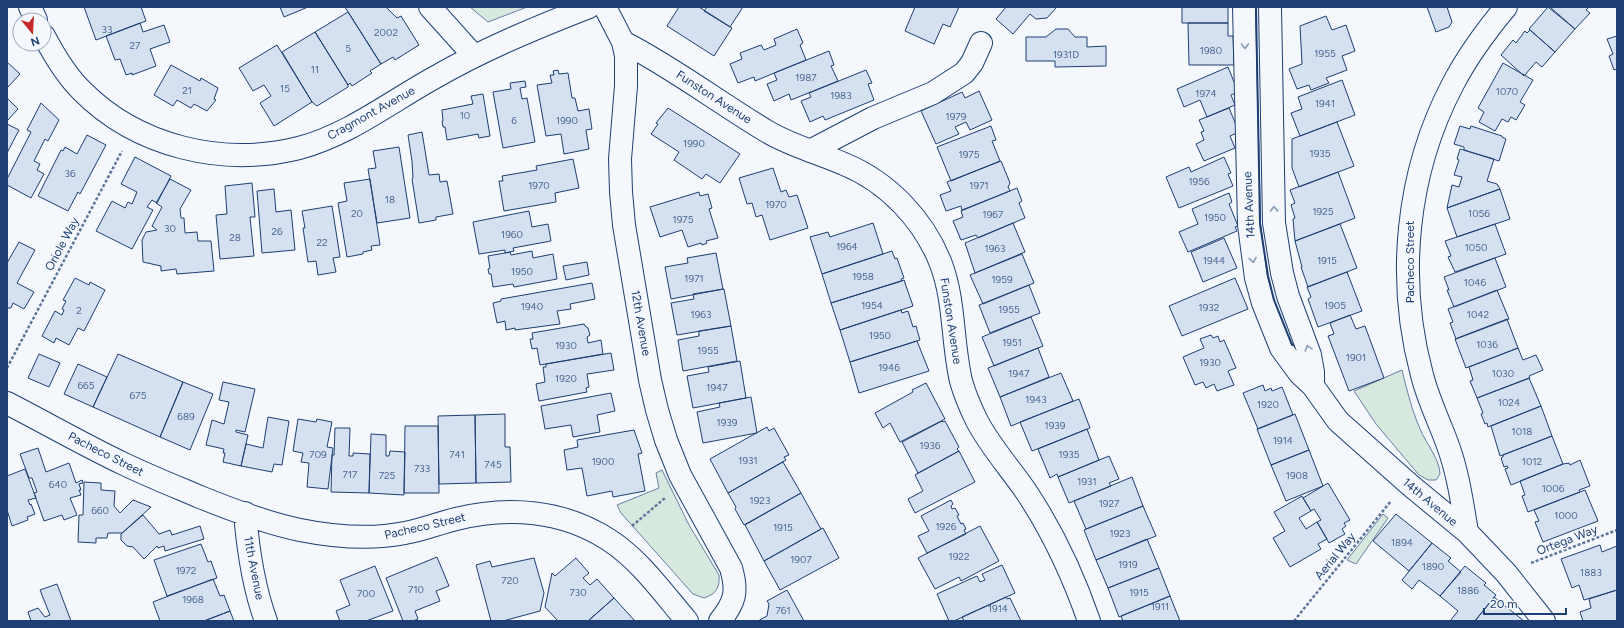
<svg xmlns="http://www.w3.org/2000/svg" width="1624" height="628" viewBox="0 0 1624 628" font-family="Figtree,sans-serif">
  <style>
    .green { fill: #d7e8df; stroke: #687fa3 }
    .building { fill: #d5e0f0; stroke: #1d3f73 }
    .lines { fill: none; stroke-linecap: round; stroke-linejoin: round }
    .minor-casing { stroke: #1d3f73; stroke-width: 24 }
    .path { stroke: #5e769c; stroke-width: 2.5; stroke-dasharray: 3 2; stroke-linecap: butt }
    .minor { stroke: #f4f7fb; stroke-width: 22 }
    .wall { stroke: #1d3f73; stroke-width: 2 }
    .oneway { stroke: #889bb7 }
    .labels { text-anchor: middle; stroke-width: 3; stroke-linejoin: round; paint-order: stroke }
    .number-label { font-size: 10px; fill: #4b6792 }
    .street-label { font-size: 12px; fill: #1d3f73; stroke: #f4f7fb }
  </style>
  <rect width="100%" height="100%" fill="#f4f7fb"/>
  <path class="green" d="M470,7h57l-39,15z
    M1402,370c5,21 10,40 18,59 6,14 20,31 20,45l-4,6h-8l-9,-5 -43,-51 -22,-33z
    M662,470l27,55 30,50c1,13 -3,19 -15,23l-11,-4 -72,-81 -4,-8 42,-17 -3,-15z
    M1383,514l5,4 -32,46 -9,-4z"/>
  <path class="building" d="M84,7h57l5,14 -50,19z
    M280,7h28l-24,10z
    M345,7h41l11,11 4,-2 18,29 -24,15 -2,-3 -12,7z
    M679,7h20l33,21 -18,28 -47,-30z
    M707,7h36l-13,20 -26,-16z
    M915,7h44l-9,20 -7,-3 -9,20 -29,-13z
    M1006,7h51l-10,11 -11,1 -6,-5 -17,20 -17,-15z
    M1182,7h46v16h-46z
    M1427,7h20l5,15 -3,5 -13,5z
    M1548,7l27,22 -20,23 -26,-23z
    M1550,7h39l-3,3 4,3 -15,16z
    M348,12l33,52 -11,7 2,2 -20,13 -2,-3 -2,2 -33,-53z
    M1326,16l6,14 14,-5 9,26 -13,5 5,14 -21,8 3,5 -18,7 -2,-5 -12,4 -8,-20 13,-5 -2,-38z
    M140,23l3,9 21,-7 6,17 -20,7 6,17 -24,9v-2l-6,2 -6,-16 -5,1 -9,-24z
    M1188,23h40v13h5l1,29h-45z
    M797,29l6,14 -3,2 6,15 -51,21 -1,-4 -16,6 -8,-19 12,-5 -2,-6 21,-8 3,5 12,-5 -2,-6z
    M1056,29h12l7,8h12v10l19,-1v20l-51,1v-6h-29v-24h20z
    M1530,30l25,22 -13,15 -6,-5 -12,14 -23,-21 12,-15 3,3 9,-12 2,2z
    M315,32l33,53v2l-31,19 -5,-4 -30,-50z
    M1617,36v33l-3,1 -5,-14 4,-2 -6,-15z
    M277,45l35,57 -38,24 -14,-23 11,-7 -7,-11 -11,6 -14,-23z
    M829,51l5,14 -3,1 7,15 -47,19 -2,-6 -15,7 -7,-17 10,-4 -3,-7z
    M7,62l13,12 -13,14z
    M1503,63l30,17 -13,22 5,3 -9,15 -5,-3 -3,5 -6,-3 -7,12 -16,-9 5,-10 -6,-4z
    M171,65l29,16 1,-3 17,10 -4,11 2,1 -9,11 -13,-7 -3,4 -14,-8 -4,6 -19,-11z
    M1228,67l10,25 -7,3 4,10 -28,12 -7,-17 -16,7 -7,-18z
    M558,70l1,4 9,-1 4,25h3l3,13 11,-2 3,20 -6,1 3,19 -25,5 -3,-20 -15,2 -9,-51 15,-2 -2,-8h4l-1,-4z
    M866,70l6,13 -4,1 6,16 -49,20 -2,-4 -13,6 -9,-21 10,-4 -2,-4z
    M1342,80l13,35 -55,21 -9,-23 11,-4 -4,-12z
    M525,81l1,6 -6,1 2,11 5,-1 8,44 -32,6 -10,-56 18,-3 -1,-6z
    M979,91l13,29 -22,10 -4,-8 -11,5 4,7 -23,10 -15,-33 41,-19 3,6z
    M483,94l7,42 -11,2 -1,-4 -31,6 -2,-13h-2l-1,-6h1l-1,-11 31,-6 -2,-8z
    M7,98l11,11 -11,12z
    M41,103l18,17 -11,21 -3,-2 -11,22 6,3 -3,6 7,4 -13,24 -24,-13v-6l24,-47 -4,-2z
    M668,108l72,46 -20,29 -14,-9 -4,5 -28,-19 5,-8 -28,-18 7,-10 -2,-1z
    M1229,108l10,24 -9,4 5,12 -31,13 -8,-17 8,-4 -3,-8 3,-1 -5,-11z
    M1337,122l17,44 -55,21 -7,-19v-29z
    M7,124l12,6 -12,23z
    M991,126l5,14 -4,1 8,20 -49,20 -14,-34z
    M1460,126l10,3 1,-3 31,10v1l4,2 -7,22 -35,-11v-3l-10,-3z
    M422,132l7,43 10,-1 1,8 7,-1 6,33 -17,3v3l-17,3 -7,-44 1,-1 -1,-17 -4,-26z
    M87,135l19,10 -26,49 -2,-2 -10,19 -30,-15 23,-46 2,1 2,-4 12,7z
    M399,147l11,71 -33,5 -9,-54 8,-1 -3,-17z
    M1460,149l34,10 -7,22 10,3 3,5 -53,19 5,-23 7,2 3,-10 -8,-2 5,-15 -2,-1z
    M135,157l36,19 -14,27 -5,-3 -5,7 6,3 -21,39 -36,-18 16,-30 13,7 3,-6 4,2 5,-12 -16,-8z
    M1224,157l7,16 -3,1 5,12 -54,22 -13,-31 23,-10 2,5z
    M573,159l6,29 -24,5 1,9 -52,9 -5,-30h4l-1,-5 35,-6 -1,-4z
    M1001,161l9,22 -2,4 2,4 -48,19 -1,-4 -15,5 -6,-16 11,-4 -4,-9z
    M773,168l8,24 5,-2 3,7 8,-2 11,33 -38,12 -8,-25 -6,2 -4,-14 -5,1 -8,-26z
    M1338,172l17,46 -60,23 -2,-22 2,-1 -4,-13 4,-2 -5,-13z
    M170,179l21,11 -11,19 1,9h3l1,15 12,-1 1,9h13l3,30 -37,3 -1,-5 -15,2v-5l-18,-4 -1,-22 4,-8 11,-2 -5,-4 10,-19 -6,-4z
    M370,179l10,66 -9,1 1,4 -9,2v2l-16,3 -9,-54 9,-2 -3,-18z
    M252,183l3,34h-5l4,39 -34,3 -4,-44 11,-1 -2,-28z
    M1017,188l5,13 -3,2 6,15 -47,20 -2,-3 -15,5 -8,-19 10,-4 -2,-6z
    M274,189l2,23 15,-2 4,40 -33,3 -5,-62z
    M1500,189l10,30 -53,18 -10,-29z
    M699,192l1,4 8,-2 4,14 -3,1 9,29 -12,3 1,2 -5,2 -1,-2 -13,4 -6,-17 -22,7 -10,-30z
    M1229,193l3,9 -3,2 9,22 -3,1 2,4 -49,21 -9,-20 19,-8 -6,-15z
    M332,206l8,51 -7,1 3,14 -18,3 -2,-14 -8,1 -5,-34h2l-3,-17z
    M529,211l3,16 16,-3 3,17 -38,7 1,3 -4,1 -5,1v-3l-26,4 -6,-32z
    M873,223l10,31 -61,20 -12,-37 18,-5 2,5z
    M1013,223l12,29 -50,21 -10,-30z
    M1340,224l17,44 -49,19 -7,-20h1l-7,-26z
    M1495,224l11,30 -51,18 -7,-15 3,-1 -6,-15z
    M1224,238l13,30 -34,14 -12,-30z
    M19,242l16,8 -18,33 17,9 -10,17 -11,-6 -2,5h-4v-45z
    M532,251l1,7 20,-4 4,25 -43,8 -1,-3 -20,3 -2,-13h-2l-1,-5 2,-1 -2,-12 22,-4 1,3z
    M892,251l3,8 2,-1 7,20 -3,1 1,2 -71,22 -9,-29z
    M716,253l7,36 -52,10 -6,-32 23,-4 -1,-5z
    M1022,254l12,29 -51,21 -13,-29z
    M1495,258l11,29 -52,20 -7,-17h2l-5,-13z
    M587,262l2,13 -23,5 -3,-14z
    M1347,272l15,39 -44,16 -10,-28 3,-2 -4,-10z
    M75,278l14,7 1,-3 15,8 -21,41 -6,-3 -9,17 -13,-7 -2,5 -12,-7 13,-25 7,4 2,-5 -2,-1 4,-8 -3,-1z
    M1235,278l13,31 -66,27 -13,-30z
    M904,280l9,26 -73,24 -9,-27z
    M592,283l3,16 -25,5 1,5 -14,2 3,13 -45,6v-2l-9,2 -1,-9 -8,2 -4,-20 8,-2v-2z
    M1029,285l11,28 -50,20 -11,-28z
    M724,289l7,37 -54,9 -6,-32 23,-4 -1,-5z
    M1497,290l12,29 -53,20 -6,-16 3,-1 -5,-13z
    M901,310l1,3 6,-2 5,16 3,-1 4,14 -70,22 -10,-32z
    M1350,315l6,14 9,-3 19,52 -35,13 -21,-55 6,-2 -4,-11z
    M1031,317l12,29 -49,20 -12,-29z
    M1507,319l11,29 -52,20 -11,-29z
    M584,324l1,2 3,2 2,7 -3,2 1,6 13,-3 2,14 -63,11 -3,-17 -5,1 -2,-10h3l-1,-6z
    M731,326l6,35 -54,10 -5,-31 21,-4v-5z
    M1211,335l2,3 5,-2 2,6 4,-2 12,28 -8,3 6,14 -17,6 -3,-7 -8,4 -3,-6 -8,3 -12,-28 21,-9 -4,-9z
    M917,341l12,30 -70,22 -9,-31z
    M1038,348l11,29 -49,20 -12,-29z
    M1518,348l5,12 13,-5 7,15 -14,6 1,2 -53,20 -7,-17 3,-1 -4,-13z
    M611,353l3,17 -27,4 2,13 -3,1 1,4 -48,9 -3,-17 9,-2 -2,-15h3v-3z
    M39,354l21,9 -11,24 -21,-9z
    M118,354l65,28 -23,55 -67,-30z
    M740,361l6,37 -53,10 -6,-32 22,-4 -1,-5z
    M78,364l29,13 -14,30 -29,-13z
    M1061,373l12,28 -62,25 -11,-29z
    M1529,378l12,28 -53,21 -1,-4 -2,1 -4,-10 2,-1 -6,-15z
    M183,382l30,12 -23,56 -30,-13z
    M223,382l32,7 -10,43 -9,-2v2l12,3 -7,31 -18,-4 2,-9h-2l1,-4 -18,-4 6,-25 12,4 5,-22 -10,-2z
    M926,383l19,36 -45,23 -10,-19 -7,5 -8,-15 38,-21 -1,-2z
    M1263,385l2,6 6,-3 1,3 10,-4 11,28 -35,14 -15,-36z
    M611,393l4,18 -18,4 3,17 -27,5 -2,-12 -26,4 -4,-23z
    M751,397l6,36 -54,10 -6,-31 23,-5 -1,-4z
    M1079,399l11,29 -58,23 -12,-29z
    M1541,406l11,30 -52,20 -9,-30z
    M505,414v33h5l1,35 -35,1 -1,-68z
    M1295,414l14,36 -38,15 -14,-36z
    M475,415l1,68 -37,1 -1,-68z
    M268,417l21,4 -7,44 -8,-1 -2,8 -31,-6 5,-22 17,4z
    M298,419l18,3 1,-3 15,3 -5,25 6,1 -5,41 -21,-2 2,-24 -8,-1 2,-9 -10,-2z
    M942,421l1,1 2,-1 14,26 -2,2 2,2 -41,22 -16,-31z
    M405,426h33l1,67h-35z
    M767,427l2,4 5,-3 15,27 -5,2 2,3 -58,33 -18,-34z
    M335,428h15l-1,28h4v-3l17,1 -1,39 -38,-1 1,-37h2z
    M1087,429l12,31 -41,17 -1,-3 -7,4 -12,-29z
    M634,430l8,23 -4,1 7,37 -32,6 -1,-6 -25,5 -5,-28 -15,2 -3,-20 14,-3 -1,-7z
    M371,434l15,1v21h3l1,-5 15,1 -1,43 -35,-2z
    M1552,436l11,28 -52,21 -6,-16 3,-1 -1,-2 -3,1 -3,-9 2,-1v-2z
    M38,448l8,24 23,-9 7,20 6,-3 1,3 -4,1 2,6h-2l2,5 -11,3 7,17 -13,5 -2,-5 -18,6 -10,-28 3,-1 -5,-14h-3l-9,-24z
    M1309,450l14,36 -37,15 -15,-36z
    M959,451l16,31 -60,31 -7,-14 15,-8 -8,-16z
    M1109,456l10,23 -10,4 2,3 -42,17 -11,-26z
    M1580,460l10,26 -11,4 1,2 -52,20 -6,-16 3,-1 -5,-14 43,-17 6,-1 1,2z
    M783,462l18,31 -57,32 -9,-16 1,-2 -8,-14z
    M25,469l11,29 -8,2 2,5 1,-1 4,10 -8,3 1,3 -16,6 -5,-16v-34z
    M1132,477l11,29 -57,23 -12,-28z
    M84,482l17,1v7l14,1 -1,15 6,7 13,-13 18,7 -29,26h-14l-1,5h-11v5l-18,-1 1,-27h4z
    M1328,483l22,37 -6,3 2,3 -4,3 3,5 -16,9 -12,-21 4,-2 -7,-11 -3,2 -8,-13z
    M1585,490l13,31 -55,21 -8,-20 4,-1 -5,-11z
    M801,493l20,36 -57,32 -19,-36z
    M1302,496l9,15 -12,7 7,11 11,-7 10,17 -9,5 3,5 -31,18 -17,-29 12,-7 -11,-19z
    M951,500l2,4 -2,2 1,3 3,-1 4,7 -2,1 4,8 2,-1 3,6 -2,1 2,4 -39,19 -9,-17 11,-5 -8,-15z
    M1143,506l13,30 -60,24 -12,-30z
    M1396,514l36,29 -23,28 -36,-30z
    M143,515l16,19 11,-4 2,5 28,-9 4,13 -39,12 -1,-5 -6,2 -1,-2 -13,13 -11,-12 -6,-1 -6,-6v-6z
    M980,526l19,35 -38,20 -2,-4 -24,12 -17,-31z
    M823,528l16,30 -59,32 -16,-29z
    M1147,539l12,29 -51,20 -12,-28z
    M1432,543l19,15 -3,3 13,11 -21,24 -21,-16 -7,9 -10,-9z
    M201,544l7,18 3,-1 6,17 -50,18 -13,-36z
    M1600,545l2,7 15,-6v44l-33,10 -5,-15 -7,3 -11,-29z
    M437,557l12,29 -13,5 4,10 -25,10 3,8 -5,2h-10l-17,-43z
    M534,558l10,35 -4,18 -37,10h-12l-15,-56 14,-4 2,6z
    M576,558l13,15 -6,5 7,7 7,-6 17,19 -26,23h-30l-13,-14 7,-34 3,3z
    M1002,565l13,28 -61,28h-5l-12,-27 40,-18 3,6 5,-2 -3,-6z
    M375,566l18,45 -27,10h-26l-4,-10 14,-6 -10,-25z
    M1465,566l21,17 -2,2 12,10 -21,26h-25l8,-10 -18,-15z
    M1159,568l11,28 -51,21 -11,-29z
    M213,579l7,17 4,-1 6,16 -26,10h-44l-7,-19z
    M57,584l14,37h-40l-3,-9 10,-4 7,9 5,-2 -10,-25z
    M787,590l17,31h-46l9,-5 2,-12 -2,-3z
    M1617,590v31h-34l-3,-9 11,-4 -2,-9z
    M1170,596l10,25h-57l-2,-5z
    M1006,597l1,2 3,-1 11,23h-57l-2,-4z
    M1494,597l30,24h-49z
    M614,598l21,23h-47z
    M230,611l4,10h-30z"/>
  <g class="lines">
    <defs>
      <path id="minor" d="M30,7l6,13
        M430,7l44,49
        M605,7l18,35 3,14v30l-6,73 1,33 3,33 26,155 7,30 9,30 14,35 51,93c7,24 4,34 -11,53
        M1244,7l5,218 7,53 7,25 18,45 19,26 13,12 25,35 72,64 57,47 39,41 38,48
        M1270,7l4,216 8,50 6,23 22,59 3,17v14
        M44,36c10,19 22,39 37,54 56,57 142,77 218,58 49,-13 90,-45 133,-69 50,-29 103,-51 157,-72
        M623,42c51,26 96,61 145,90 24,14 51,21 76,32 44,18 80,56 97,100 14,37 11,78 20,117 4,14 10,28 16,40 13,25 32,46 48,69 27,40 48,85 64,131
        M810,151l63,-33 60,-25 31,-20 8,-10 9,-20
        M7,403c39,20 77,42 117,61 25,12 50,22 76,33 32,13 66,26 100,33 35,7 70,10 105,3 18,-3 34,-10 51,-14 52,-13 107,-9 153,21 31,20 54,53 78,81
        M245,513c3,37 8,73 21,108
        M1467,532c-5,-30 -9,-60 -20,-89 -8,-22 -19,-44 -25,-68 -26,-96 -16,-202 31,-291 14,-27 33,-53 53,-77"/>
    </defs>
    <use href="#minor" class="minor-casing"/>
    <path class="path" d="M7,368l115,-217
      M632,526l33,-28
      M1531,563l86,-33
      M1294,621l97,-120"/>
    <use href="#minor" class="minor"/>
    <path class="wall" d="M1256,7l4,217 8,52 6,24 18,45"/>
  </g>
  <defs><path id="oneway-chevron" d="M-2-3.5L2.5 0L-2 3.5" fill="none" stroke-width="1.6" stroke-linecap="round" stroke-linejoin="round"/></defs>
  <g class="oneway">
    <use href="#oneway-chevron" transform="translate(1245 46) rotate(89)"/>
    <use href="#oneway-chevron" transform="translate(1274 209) rotate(-92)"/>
    <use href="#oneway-chevron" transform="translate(1253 260) rotate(80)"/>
    <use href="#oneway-chevron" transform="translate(1308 348) rotate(-107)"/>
  </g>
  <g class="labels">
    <g class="number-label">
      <text x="107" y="33">33</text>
      <text x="386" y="36">2002</text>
      <text x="135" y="49">27</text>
      <text x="348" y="52">5</text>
      <text x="1211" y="54">1980</text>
      <text x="1325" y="57">1955</text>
      <text x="1066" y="58">1931D</text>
      <text x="315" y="73">11</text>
      <text x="806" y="81">1987</text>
      <text x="285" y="92">15</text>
      <text x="187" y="94">21</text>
      <text x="1507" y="95">1070</text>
      <text x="1206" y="97">1974</text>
      <text x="841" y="99">1983</text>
      <text x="1325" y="107">1941</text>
      <text x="465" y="119">10</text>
      <text x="956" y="120">1979</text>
      <text x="514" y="124">6</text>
      <text x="567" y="124">1990</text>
      <text x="694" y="147">1990</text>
      <text x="1320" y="157">1935</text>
      <text x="969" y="158">1975</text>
      <text x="70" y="177">36</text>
      <text x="1199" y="185">1956</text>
      <text x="539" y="189">1970</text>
      <text x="979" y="189">1971</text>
      <text x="390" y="203">18</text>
      <text x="776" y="208">1970</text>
      <text x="1323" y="215">1925</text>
      <text x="357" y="217">20</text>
      <text x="1479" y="217">1056</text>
      <text x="993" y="218">1967</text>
      <text x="1215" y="221">1950</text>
      <text x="683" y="223">1975</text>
      <text x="170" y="232">30</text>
      <text x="277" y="235">26</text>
      <text x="512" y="238">1960</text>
      <text x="235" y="241">28</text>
      <text x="322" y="246">22</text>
      <text x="847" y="250">1964</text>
      <text x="1476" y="251">1050</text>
      <text x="995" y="252">1963</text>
      <text x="1214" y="264">1944</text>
      <text x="1327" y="264">1915</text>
      <text x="522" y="275">1950</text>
      <text x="863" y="280">1958</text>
      <text x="694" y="282">1971</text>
      <text x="1002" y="283">1959</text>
      <text x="1475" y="286">1046</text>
      <text x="872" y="309">1954</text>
      <text x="1335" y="309">1905</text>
      <text x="532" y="310">1940</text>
      <text x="1209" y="311">1932</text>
      <text x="1009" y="313">1955</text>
      <text x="79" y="314">2</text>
      <text x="701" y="318">1963</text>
      <text x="1478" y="318">1042</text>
      <text x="880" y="339">1950</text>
      <text x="1012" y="346">1951</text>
      <text x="1487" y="348">1036</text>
      <text x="566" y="349">1930</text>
      <text x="708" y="354">1955</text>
      <text x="1356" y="361">1901</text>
      <text x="1210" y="366">1930</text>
      <text x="889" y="371">1946</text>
      <text x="1019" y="377">1947</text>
      <text x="1503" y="377">1030</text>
      <text x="566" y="382">1920</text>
      <text x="86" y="389">665</text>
      <text x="717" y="391">1947</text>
      <text x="138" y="399">675</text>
      <text x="1036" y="403">1943</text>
      <text x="1509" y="406">1024</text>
      <text x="1268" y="408">1920</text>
      <text x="186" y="420">689</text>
      <text x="727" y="426">1939</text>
      <text x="1055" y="429">1939</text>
      <text x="1522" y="435">1018</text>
      <text x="1283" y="444">1914</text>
      <text x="930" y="449">1936</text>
      <text x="318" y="458">709</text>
      <text x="457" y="458">741</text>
      <text x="1069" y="458">1935</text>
      <text x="748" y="464">1931</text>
      <text x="603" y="465">1900</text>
      <text x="1532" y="465">1012</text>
      <text x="493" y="468">745</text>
      <text x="422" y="472">733</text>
      <text x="350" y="478">717</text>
      <text x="387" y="479">725</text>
      <text x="1297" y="479">1908</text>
      <text x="1087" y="485">1931</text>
      <text x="58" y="488">640</text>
      <text x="1553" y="492">1006</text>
      <text x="760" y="504">1923</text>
      <text x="1109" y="507">1927</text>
      <text x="100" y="514">660</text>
      <text x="1566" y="519">1000</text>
      <text x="946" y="530">1926</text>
      <text x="783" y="531">1915</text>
      <text x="1120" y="537">1923</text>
      <text x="1402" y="546">1894</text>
      <text x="959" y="560">1922</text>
      <text x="801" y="563">1907</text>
      <text x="1128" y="568">1919</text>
      <text x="1433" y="570">1890</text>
      <text x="186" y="574">1972</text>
      <text x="1591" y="576">1883</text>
      <text x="510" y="584">720</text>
      <text x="416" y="593">710</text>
      <text x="1468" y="594">1886</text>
      <text x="578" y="596">730</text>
      <text x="1139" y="596">1915</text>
      <text x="366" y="597">700</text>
      <text x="193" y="603">1968</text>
      <text x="1160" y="610">1911</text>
      <text x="998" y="612">1914</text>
      <text x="783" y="614">761</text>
    </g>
    <g class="street-label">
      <text transform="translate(714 97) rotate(33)" y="4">Funston Avenue</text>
      <text transform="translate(371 113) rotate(-29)" y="4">Cragmont Avenue</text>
      <text transform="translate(1249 205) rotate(-93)" y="4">14th Avenue</text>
      <text transform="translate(62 244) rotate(-62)" y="4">Oriole Way</text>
      <text transform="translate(1410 262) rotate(-90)" y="4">Pacheco Street</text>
      <text transform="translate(951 321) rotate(81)" y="4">Funston Avenue</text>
      <text transform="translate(641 323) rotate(80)" y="4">12th Avenue</text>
      <text transform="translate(106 454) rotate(27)" y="4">Pacheco Street</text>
      <text transform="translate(1430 502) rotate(40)" y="4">14th Avenue</text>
      <text transform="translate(425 526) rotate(-13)" y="4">Pacheco Street</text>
      <text transform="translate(1567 540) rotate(-21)" y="4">Ortega Way</text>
      <text transform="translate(1335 556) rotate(-51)" y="4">Aerial Way</text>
      <text transform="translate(254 568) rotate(79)" y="4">11th Avenue</text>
    </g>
  </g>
  <rect width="1624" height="628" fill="none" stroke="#1d3f73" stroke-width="16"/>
  <g transform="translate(32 32) rotate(162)"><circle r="19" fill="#f4f7fb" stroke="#9eadc5"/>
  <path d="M0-3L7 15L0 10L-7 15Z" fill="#c62828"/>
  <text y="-6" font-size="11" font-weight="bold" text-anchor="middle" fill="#1d3f73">N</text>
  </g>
  <path d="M1484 608v6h82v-6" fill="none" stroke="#1d3f73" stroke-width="2"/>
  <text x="1490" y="608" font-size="12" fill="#1d3f73" stroke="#f4f7fb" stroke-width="3" paint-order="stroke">20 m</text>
</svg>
